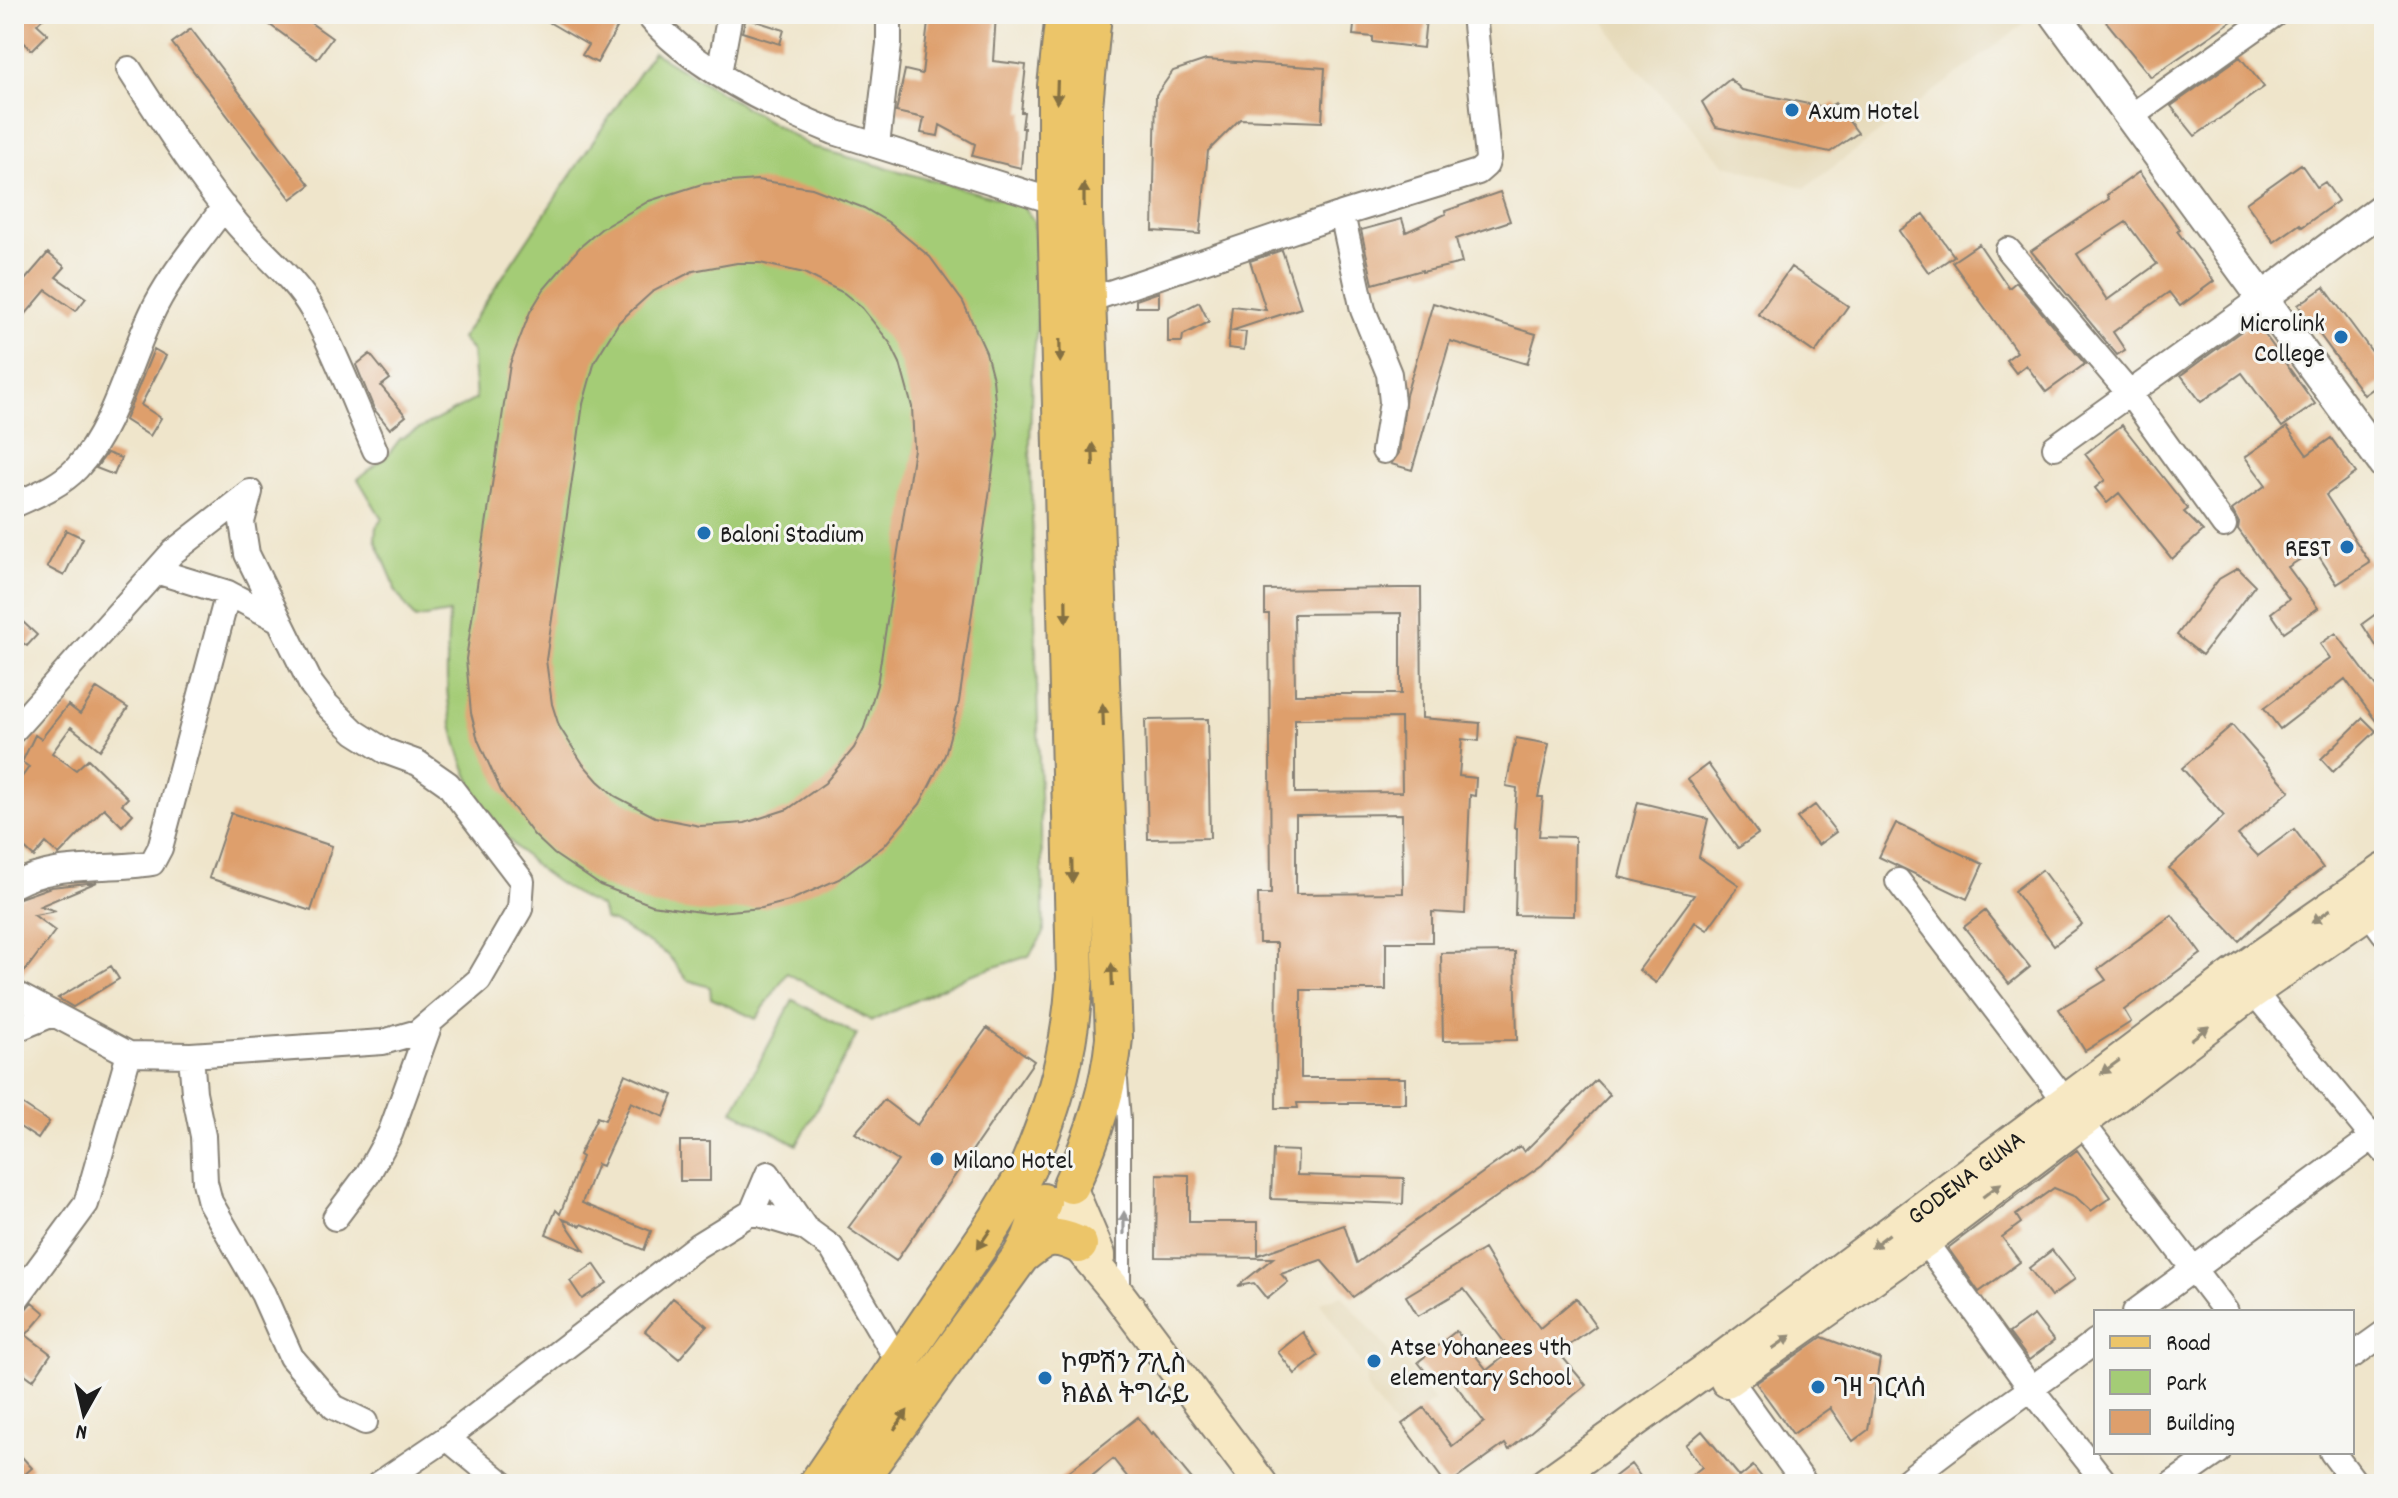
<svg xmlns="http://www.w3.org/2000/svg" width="2398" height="1498" viewBox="0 0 2398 1498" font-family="Dekko,'Noto Sans Ethiopic',sans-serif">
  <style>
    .built { fill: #e6daba }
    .green { fill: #a4cc76; stroke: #607449; stroke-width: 2 }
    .building { fill: #de9f6c; fill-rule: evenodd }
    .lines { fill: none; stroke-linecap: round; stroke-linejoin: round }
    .service-casing { stroke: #868074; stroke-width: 16 }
    .minor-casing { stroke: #868074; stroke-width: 28 }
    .tertiary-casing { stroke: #868074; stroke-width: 34 }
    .secondary-casing { stroke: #868074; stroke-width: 36 }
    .primary-casing { stroke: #868074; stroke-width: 40 }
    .service { stroke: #fff; stroke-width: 12 }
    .minor { stroke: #fff; stroke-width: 24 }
    .tertiary { stroke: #fff; stroke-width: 30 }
    .secondary { stroke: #f7e8c3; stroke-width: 32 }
    .primary { stroke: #ecc569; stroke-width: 36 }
    .oneway { fill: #847042 }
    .oneway2 { fill: #948c78 }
    .oneway3 { fill: #999 }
    .poi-dot { fill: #1f6fb2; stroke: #f6f6f2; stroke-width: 3 }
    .labels { text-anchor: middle; stroke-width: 6; stroke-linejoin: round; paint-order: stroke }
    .poi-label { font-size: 26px; fill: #1c1c1c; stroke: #f6f6f2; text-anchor: start }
    .street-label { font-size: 26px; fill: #1c1c1c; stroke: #f6f6f2 }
  </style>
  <rect width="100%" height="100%" fill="#f6f6f2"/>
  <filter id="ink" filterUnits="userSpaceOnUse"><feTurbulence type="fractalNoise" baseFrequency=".0125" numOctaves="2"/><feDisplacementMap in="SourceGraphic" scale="16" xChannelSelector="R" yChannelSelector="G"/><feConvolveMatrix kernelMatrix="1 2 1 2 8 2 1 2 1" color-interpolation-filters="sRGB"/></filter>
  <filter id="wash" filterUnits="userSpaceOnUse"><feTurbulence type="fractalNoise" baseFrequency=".006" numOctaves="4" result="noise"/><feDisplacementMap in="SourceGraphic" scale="32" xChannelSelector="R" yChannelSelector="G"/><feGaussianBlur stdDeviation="1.8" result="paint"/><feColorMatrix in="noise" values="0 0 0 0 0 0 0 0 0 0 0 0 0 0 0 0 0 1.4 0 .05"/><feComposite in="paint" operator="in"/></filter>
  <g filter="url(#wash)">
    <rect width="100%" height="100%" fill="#efe5cb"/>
    <path class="built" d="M1599,14h417l8,10 -219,164 -81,-24 -97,-108z
      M1342,1295l46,55 3,14 11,-7 32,44 -39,27 -29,-40v-17l-46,-69z"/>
    <path class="green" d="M653,52l159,95 210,58 12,16 5,87 -7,63 -2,72 14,490 -15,23 -62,20 -95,45 -85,-48 -31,46 -45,-21 -1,-11 -23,-7 -19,-25 -55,-33 -8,-2 -4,-13c-86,-39 -142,-113 -153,-208 -3,-28 0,-58 1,-86l-34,6 -20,-29 -2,-9 -18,-42 1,-12 6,-8 -24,-40 29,-23 13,-17 76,-40 -4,-48 -11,-12z
      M793,1000l64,35 -60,110 -64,-34z"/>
    <g id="blocks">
      <path class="building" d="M14,14h33l-10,10 11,10 -16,16 -18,-17z
        M255,14h43l34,24 -15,21z
        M535,14h90l-28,49 -15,-8 6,-10z
        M929,14h67l-3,47 33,4 -5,47h3l-2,16h2l-3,40 -49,-12 3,-12 -35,-19 -2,11 -17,-3 3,-15 -28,-6 9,-42 17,4z
        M1376,14l50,5 -3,29 -50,-6v-5l-20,-2 2,-19 20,2z
        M2100,14h142l-91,63z
        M746,18l38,12 -4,14 -38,-12z
        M191,29l119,156 -19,14 -119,-156z
        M2240,57l24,30 -69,49 -24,-30z
        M1206,60l119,8 -3,54 -82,-3 -32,32 -8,83 -47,-3 3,-136 17,-24z
        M1730,79l12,11 85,18 8,-5 23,30 -28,19 -114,-25 -14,-25z
        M2301,164l16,23 8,-5 13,19 -36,26 -2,-3 -26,18 -28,-39z
        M2139,172l41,57 -3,2 37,50 -34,25 -11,-14 -56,40 12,18 -8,5 -86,-104 78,-52 -2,-4zM2126,222l31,42 -50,36 -30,-46z
        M757,180l55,8 52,20 24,14 42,35 33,45 23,50 7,27 5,55 -39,268 -14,53 -25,49 -36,42 -45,33 -50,22 -27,7 -55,5 -55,-8 -52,-20 -46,-31 -20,-19 -33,-44 -23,-51 -7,-27 -5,-54 44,-295 20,-52 14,-23 36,-42 21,-18 48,-28 53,-17zM737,263h23l44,10 40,20 18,15 28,35 10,20 12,44 2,42 -37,236 -13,43 -10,20 -29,35 -37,26 -43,14 -45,3 -45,-9 -40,-21 -17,-15 -15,-17 -24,-38 -7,-22 -6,-44 37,-256 12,-43 24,-39 33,-30 41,-21z
        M1500,192l10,29 -54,18 6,24 -40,9v-2l-49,14 -12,-54 41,-11 4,13 40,-18 -1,-3z
        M1924,214l30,42 -25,17 -30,-42z
        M1979,244l30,44 7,-6 69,82 -39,28 -20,-27 -10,8 -10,-13 11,-8 -65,-90z
        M1282,250l19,58 -70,23 15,1 -2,18 -16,-2 4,-42 34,4 -16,-49z
        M48,253l17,14 -9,10 30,21 -10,13 -30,-21 -32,38v-28l8,-8 -4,-4z
        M1791,267l57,39 -33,47 -57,-39z
        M2324,287l60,81v13l-20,14 -66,-90z
        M1159,292v15h-23v-7z
        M1199,302l10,20 -26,13 -1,7h-14v-24z
        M1433,303l103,31 -9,30 -77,-23 -38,129 -21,-6 8,-11 7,-58z
        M2255,321l60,83 -33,23 -40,-54 -41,29 -20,-27z
        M154,349l12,7 -25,49 20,13 -11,18 -25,-16z
        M370,354l20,25 -9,7 25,30 -16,13 -16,-20 -18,-44z
        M2122,425l66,84 -4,3 19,19 -31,28 -53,-66 -12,10 -12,-15 10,-8 -20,-26z
        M2287,427l20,28 24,-17 25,35 -30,22 44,68 -33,21 -22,-34 -27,17 30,41 -34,24 -13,-19 18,-14 -51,-70 1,-6 -7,-13 34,-25 -21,-28z
        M107,453l14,5 -7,17 -18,-7z
        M66,530l17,8 -19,38 -17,-9z
        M2238,568l17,17 -53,70 -25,-20 42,-56z
        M1400,588h21l1,130 58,5 -1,18 -17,-2 -3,37 17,2 -1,18 -5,-1 -5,119 -33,-2v30h-46v48h-85v88h104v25h-108l1,5h-22l1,-165h-18l-1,-49h13l-2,-280h-4v-24zM1401,613v81h-106l-1,-80zM1401,718l1,74 -107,1v-74zM1402,814l1,79 -107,1v-79z
        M2384,608v50l-22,-34z
        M23,622l14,13 -10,11 -13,-10z
        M2336,633l40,54 8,-6v51l-39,-53 -65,50 -16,-21 66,-50 -10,-14z
        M97,688l31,20 -28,42 -29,-23 -19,26 24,17 12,-11 40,39 -6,6 11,10 -11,12 -18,-18 -45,47 -13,-12 -12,14 -20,-19v-50l15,-21 -7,-5 13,-27 6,4 27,-34 12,9z
        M2363,718l13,13 -43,41 -12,-13z
        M1208,719l2,119 -62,1 -3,-119z
        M2232,725l58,66 -52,44 20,21 36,-27 29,39 -31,23 -53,50 -70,-73 55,-52 -42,-48z
        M1516,738l33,6 -11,53h5l-4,39 36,1 -1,79 -59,-1 2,-87h-3l3,-40 -11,-2z
        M1708,764l50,70 -20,14 -50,-69z
        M1638,802l70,17 -9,38 40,28 -32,45 -12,-8 -39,61 -17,-13 55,-75 -75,-18z
        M1815,805l21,27 -18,13 -21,-27z
        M231,813l101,33 -21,65 -102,-33z
        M1896,823l87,41 -16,35 -88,-42z
        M2042,870l40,54 -28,21 -40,-54z
        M97,882l-57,24 16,5 -22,4 21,16 -36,48 -5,-1v-78l37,-13z
        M1985,911l45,56 -21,17 -45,-57z
        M2172,915l29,39 -77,56 7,12 -46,29 -26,-42 47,-29 -8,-11z
        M1515,952l2,88 -74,1 -2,-88z
        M111,966l8,13 -46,28 -15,-9z
        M987,1028l47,33 -138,200 -48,-33 50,-67 -43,-28 29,-33 33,25z
        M625,1074l48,21 -9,22 -33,-15 -29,64 -5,-2 -15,39 69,28 -7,19 -62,-26 -1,2 -18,-7 21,31 -38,-16 10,-24 4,4 22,-57 -3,-2 18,-38 8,3z
        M1596,1080l14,15 -68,70 -189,132 -32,-37 -40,14 7,8 -21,17 -13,-16 -16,3 35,-28 -117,-1 1,-83 32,1v47h69v33l86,-30 13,38 163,-117 4,6z
        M14,1099l35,23 -11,17 -24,-16z
        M680,1141h30v40h-30z
        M1273,1150l25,1 -1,24 107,3 -1,26 -132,-5z
        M2077,1150l34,47 -20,14 -15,-14 -22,-9 -38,27 5,8 -19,14 18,25 -41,30 -31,-44z
        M1484,1249l21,35 35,44 36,-30 20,28 -37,27 27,32 -77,65 -4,-6 -56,40h-3l-44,-60 22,-16 28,38 32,-24 -39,-51 -12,10 -15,-19 38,-31 31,39 24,-19 -47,-62 -46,27 -12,-20z
        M2052,1250l23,29 -24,18 -22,-29z
        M594,1264l13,19 -25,16 -12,-18z
        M673,1298l34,28 -28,33 -34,-28z
        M32,1302l13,11 -19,22 25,19 -18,26 -19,-14v-44z
        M2034,1315l20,26 -25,19 -20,-27z
        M1303,1332l15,24 -23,18 -17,-22z
        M1822,1337l58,22 -12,71 -15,11 -23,-33 -37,26 -37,-51z
        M1138,1417l13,17 2,-2 43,52h-63l-20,-25 -31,25h-29z
        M1702,1431l38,46 13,-11 14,18h-86l21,-17 -16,-22z
        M22,1457l10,11 -18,16v-19z
        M1631,1464l15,20h-41z"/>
    </g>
  </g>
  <g filter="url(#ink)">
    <use href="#blocks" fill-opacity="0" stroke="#868074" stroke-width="2"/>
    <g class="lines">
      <defs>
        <path id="service" d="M1121,1080l3,40v170"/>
        <path id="minor" d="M647,14c43,53 124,92 187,118l222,70
          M129,69c34,53 68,107 108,155 25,29 57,53 76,87 24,44 42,93 62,139
          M719,73l11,-59
          M2130,117l145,-103
          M877,145l12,-101v-30
          M1342,214l21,96 26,64 3,28 -8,49
          M2008,250l121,143 95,132
          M1089,300l253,-86 136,-42 8,-7 2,-7 -14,-144
          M2055,447l207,-149
          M14,505c22,-10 46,-19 63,-37 38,-40 54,-117 80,-165 18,-34 45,-65 67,-96
          M156,571l72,22 51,27
          M14,730l159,-178 77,-60
          M1898,881l328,431
          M14,885c43,-24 92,-14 138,-22l8,-15 68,-255
          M2359,899l25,34
          M2244,980l140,171
          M14,993l115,61 62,1 192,-13 35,-10 61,-52 41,-71 2,-28 -74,-97 -30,-21 -33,-12 -30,-19 -28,-27 -16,-21 -64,-130 -5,-32 8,-30
          M14,1030l39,-16
          M191,1055l3,37 9,44 2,46 5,20 53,92 28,63 43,50 31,15
          M768,1174l37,54
          M752,1212l53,16 26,19 68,116 10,5
          M335,1218l33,-44 22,-40 41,-113
          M1915,1228l117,162 74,94
          M14,1302l72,-98 43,-150
          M2135,1312l249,-183
          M2352,1356l32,-23
          M1721,1367l84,117
          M447,1438l56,46
          M2332,1452l24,32
          M379,1484l68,-46 250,-192 55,-34 16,-38
          M1903,1484c62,-51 129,-94 193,-143
          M2172,1484l46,-32"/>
        <path id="tertiary" d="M2055,14l329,450
          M2262,298l122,-91"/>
        <g id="secondary">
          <path d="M1070,1187l29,68"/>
          <path d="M1050,1202l17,30 46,55 148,197"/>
          <path d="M1727,1381l198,-140 328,-249 131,-91"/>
          <path id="s1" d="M1546,1484l171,-122 521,-390 146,-102"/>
        </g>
        <path id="primary" d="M1027,1169c29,-67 43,-119 48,-192l-19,-775v-116l8,-72
          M1071,1185c22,-47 38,-95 43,-147l-30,-823v-109l9,-92
          M1021,1256c23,-19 29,-24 58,-11
          M817,1484l179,-263 29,-48
          M856,1484l165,-228 9,-17 13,-37"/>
      </defs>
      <use href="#service" class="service-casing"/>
      <use href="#minor" class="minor-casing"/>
      <use href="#tertiary" class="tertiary-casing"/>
      <use href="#secondary" class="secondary-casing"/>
      <use href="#primary" class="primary-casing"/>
      <use href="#service" class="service"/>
      <use href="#minor" class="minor"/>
      <use href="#tertiary" class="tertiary"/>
      <use href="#secondary" class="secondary"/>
      <use href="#primary" class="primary"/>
    </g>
    <defs><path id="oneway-solid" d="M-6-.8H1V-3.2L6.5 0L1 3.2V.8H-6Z" transform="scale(2)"/></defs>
    <g class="oneway">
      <use href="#oneway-solid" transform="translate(1057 92) rotate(92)"/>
      <use href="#oneway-solid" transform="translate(1084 195) rotate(-90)"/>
      <use href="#oneway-solid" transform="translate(1060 351) rotate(89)"/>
      <use href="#oneway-solid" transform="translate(1093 455) rotate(-92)"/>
      <use href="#oneway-solid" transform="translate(1066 611) rotate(89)"/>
      <use href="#oneway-solid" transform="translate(1103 715) rotate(-92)"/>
      <use href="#oneway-solid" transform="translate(1072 871) rotate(89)"/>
      <use href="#oneway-solid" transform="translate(1112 975) rotate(-92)"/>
      <use href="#oneway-solid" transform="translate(984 1239) rotate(124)"/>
      <use href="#oneway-solid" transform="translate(901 1420) rotate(-55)"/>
    </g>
    <g class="oneway2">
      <use href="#oneway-solid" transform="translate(2321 916) rotate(145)"/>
      <use href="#oneway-solid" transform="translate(2200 1033) rotate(-37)"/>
      <use href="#oneway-solid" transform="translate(2110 1067) rotate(144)"/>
      <use href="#oneway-solid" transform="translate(1992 1190) rotate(-37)"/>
      <use href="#oneway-solid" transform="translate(1880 1241) rotate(143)"/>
      <use href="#oneway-solid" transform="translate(1782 1342) rotate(-35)"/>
    </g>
    <use class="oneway3" href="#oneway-solid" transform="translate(1124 1223) rotate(-90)"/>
  </g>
  <g class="poi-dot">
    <circle cx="1792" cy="110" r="8"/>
    <circle cx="2341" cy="337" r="8"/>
    <circle cx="704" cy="533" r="8"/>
    <circle cx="2347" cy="547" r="8"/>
    <circle cx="937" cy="1159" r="8"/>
    <circle cx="1374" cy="1361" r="8"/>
    <circle cx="1045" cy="1378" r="8"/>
    <circle cx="1818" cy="1387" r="8"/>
  </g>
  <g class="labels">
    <g class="poi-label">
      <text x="1808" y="119">Axum Hotel</text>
      <text x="2325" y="331" text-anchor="end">Microlink<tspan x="2325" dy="30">College</tspan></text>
      <text x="720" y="542">Baloni Stadium</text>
      <text x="2331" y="556" text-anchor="end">REST</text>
      <text x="953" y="1168">Milano Hotel</text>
      <text x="1390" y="1355">Atse Yohanees 4th<tspan x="1390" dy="30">elementary School</tspan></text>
      <text x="1061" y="1372">ኮምሽን ፖሊስ<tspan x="1061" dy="30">ክልል ትግራይ</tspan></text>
      <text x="1834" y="1396">ገዛ ገርላሰ</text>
    </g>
    <g class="street-label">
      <text dy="9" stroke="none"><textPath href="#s1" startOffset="520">GODENA GUNA</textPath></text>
    </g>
  </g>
  <rect width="2398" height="1498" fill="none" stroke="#f6f6f2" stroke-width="48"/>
  <rect x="2094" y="1310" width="260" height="144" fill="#f6f6f2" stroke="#9f9f9c" stroke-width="2"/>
  <rect x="2110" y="1336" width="40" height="12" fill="#ecc569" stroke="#9f9f9c" stroke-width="2"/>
  <text x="2166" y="1350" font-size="24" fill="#1c1c1c">Road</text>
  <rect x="2110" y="1370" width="40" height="24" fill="#a4cc76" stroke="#9f9f9c" stroke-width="2"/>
  <text x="2166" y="1390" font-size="24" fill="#1c1c1c">Park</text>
  <rect x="2110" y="1410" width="40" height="24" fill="#de9f6c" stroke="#9f9f9c" stroke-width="2"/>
  <text x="2166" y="1430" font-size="24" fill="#1c1c1c">Building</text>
  <g transform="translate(84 1414) rotate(188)" stroke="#f6f6f2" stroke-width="6" paint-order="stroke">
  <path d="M0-6L14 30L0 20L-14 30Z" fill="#1c1c1c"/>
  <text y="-12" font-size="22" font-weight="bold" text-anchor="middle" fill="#1c1c1c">N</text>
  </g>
</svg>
